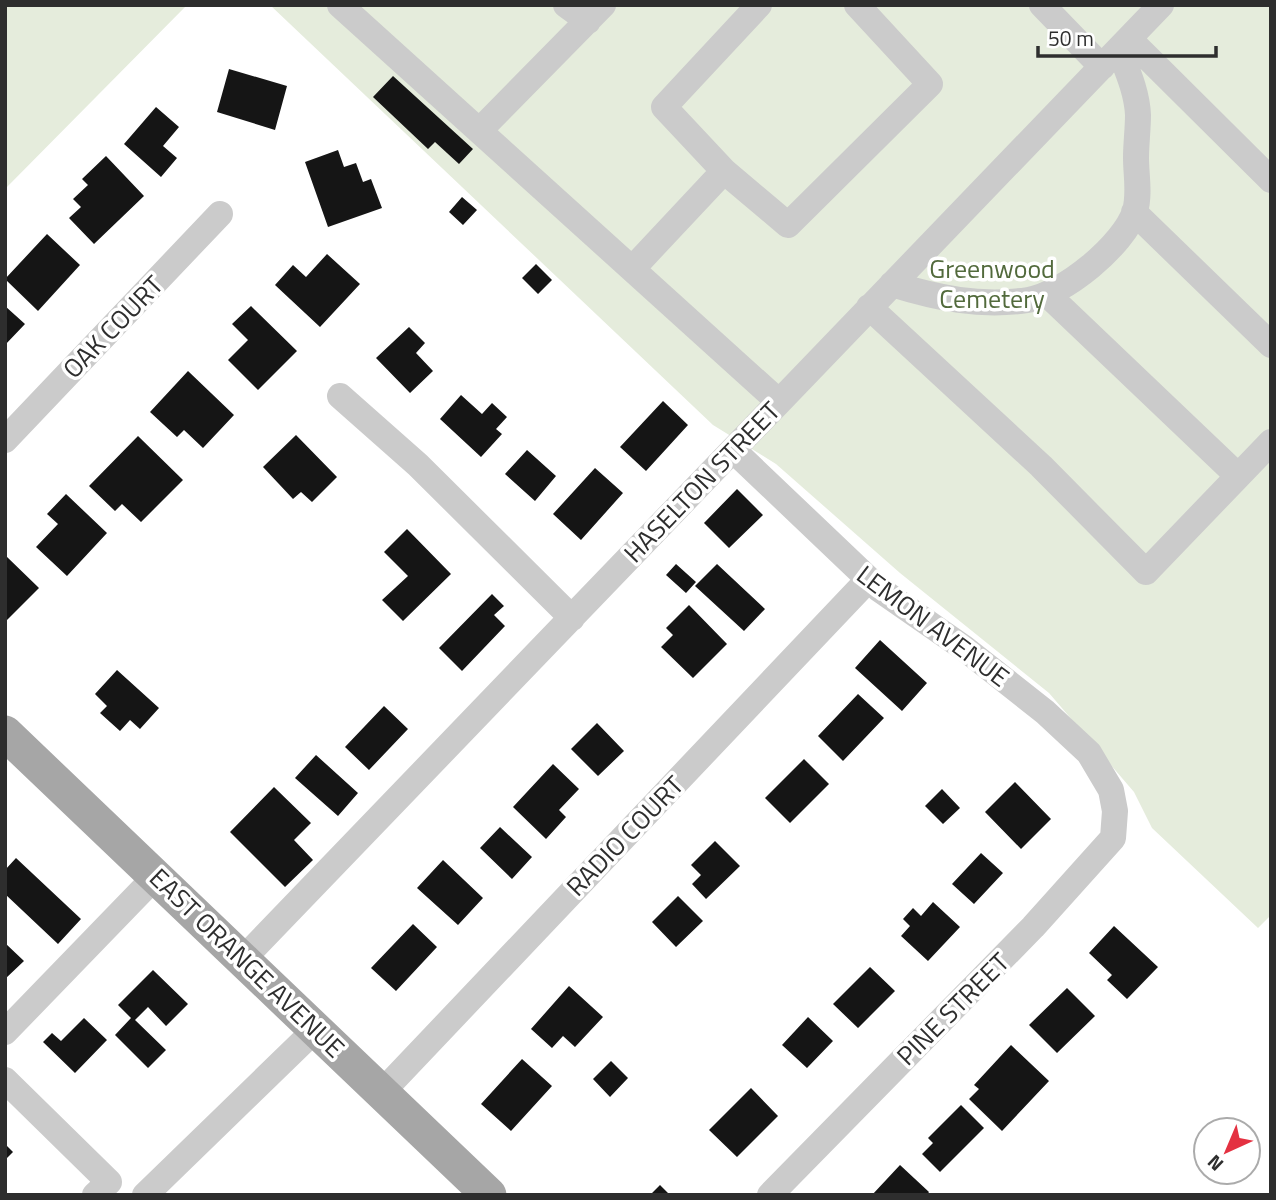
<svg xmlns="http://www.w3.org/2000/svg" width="1276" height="1200" viewBox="0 0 1276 1200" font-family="'Titillium Web',sans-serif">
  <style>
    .green { fill: #e5ecdc }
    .building { fill: #151515 }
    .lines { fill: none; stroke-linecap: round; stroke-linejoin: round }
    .minor { stroke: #cbcbcb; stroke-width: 26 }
    .major { stroke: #a6a6a6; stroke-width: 35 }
    .labels { text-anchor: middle; stroke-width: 7; stroke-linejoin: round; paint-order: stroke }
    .park-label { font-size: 26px; fill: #526a3c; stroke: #fff }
    .street-label { font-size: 26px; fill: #2e2e2e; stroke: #fff }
  </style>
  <rect width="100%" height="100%" fill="#fff"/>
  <path class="green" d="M5,5h182l-182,184z
    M270,5h1001v910l-13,13 -106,-100 -18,-36 -85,-99 -149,-120 -124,-109 -63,-39z"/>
  <path class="building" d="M229,69l58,17 -12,44 -58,-18z
    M393,76l80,73 -14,15 -24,-22 -7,7 -55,-52z
    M156,107l23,20 -16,19 14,12 -16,19 -37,-33z
    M338,150l6,17 12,-4 7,19 8,-3 11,29 -54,19 -23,-65z
    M106,156l38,40 -50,48 -25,-26 12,-11 -8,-8 15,-14 -6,-6z
    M462,197l15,13 -14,15 -14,-13z
    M47,234l33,31 -42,46 -33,-32z
    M327,254l33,30 -40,43 -45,-42 18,-20 13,12z
    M536,264l16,16 -14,14 -16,-16z
    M5,306l20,18 -20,21z
    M251,306l46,45 -39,39 -30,-30 20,-20 -16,-16z
    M409,327l16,16 -9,10 17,18 -23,22 -34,-35z
    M188,371l46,44 -31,33 -19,-18 -7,7 -27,-25z
    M461,395l21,19 10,-11 15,14 -11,12 6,5 -21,23 -41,-38z
    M663,401l25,24 -42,46 -26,-24z
    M296,435l41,42 -25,25 -11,-10 -8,7 -30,-32z
    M138,436l45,44 -42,42 -19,-18 -7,7 -26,-25z
    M527,450l29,26 -21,25 -30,-27z
    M595,468l28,25 -42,47 -28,-26z
    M737,489l26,26 -34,33 -25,-25z
    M66,494l41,39 -40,43 -31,-29 22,-23 -11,-10z
    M407,529l44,45 -48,47 -21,-21 26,-24 -24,-24z
    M5,555l34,33 -34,34z
    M676,564l20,18 -10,11 -20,-18z
    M717,564l48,45 -21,22 -49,-45z
    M492,594l12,12 -10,9 11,11 -43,45 -23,-23z
    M689,605l38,39 -34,34 -32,-31 12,-12 -7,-7z
    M880,640l47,43 -25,28 -47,-43z
    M117,670l42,38 -19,21 -10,-9 -10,11 -20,-18 7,-7 -12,-12z
    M858,694l26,24 -41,43 -25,-25z
    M384,706l24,23 -39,41 -24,-23z
    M597,723l27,28 -26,25 -27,-27z
    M316,755l42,38 -20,23 -43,-38z
    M804,759l25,25 -39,39 -25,-25z
    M553,764l26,25 -20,21 7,7 -20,22 -33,-32z
    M1015,782l36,37 -30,30 -36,-37z
    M274,787l37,36 -17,17 19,20 -28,27 -55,-55z
    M942,789l18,19 -17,16 -18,-18z
    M500,827l32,30 -20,22 -32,-31z
    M715,841l25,25 -34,33 -14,-15 9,-9 -10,-10z
    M981,853l22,20 -29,31 -22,-20z
    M16,858l65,61 -23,25 -53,-50v-24z
    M443,860l40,38 -25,27 -41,-37z
    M678,896l25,25 -27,26 -24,-25z
    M933,902l27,25 -32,34 -27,-25 9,-10 -7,-7 10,-11 8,8z
    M413,924l24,23 -41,44 -25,-23z
    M1114,926l44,41 -31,32 -20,-19 5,-5 -23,-22z
    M5,943l19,18 -19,18z
    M870,967l25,24 -37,37 -25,-24z
    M153,970l35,34 -22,22 -18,-19 -13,13 31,30 -18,18 -33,-33 16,-17 -13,-13z
    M569,986l34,31 -28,30 -12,-11 -11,12 -21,-19z
    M1067,988l28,28 -38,37 -28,-28z
    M808,1017l25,24 -26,27 -25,-23z
    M84,1018l23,22 -32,33 -32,-31 9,-9 9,8z
    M1011,1045l38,36 -47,50 -33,-32 10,-10 -5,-4z
    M522,1059l30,27 -41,45 -30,-27z
    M611,1061l17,17 -18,19 -17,-18z
    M751,1088l27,28 -41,41 -28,-27z
    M961,1105l23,23 -44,44 -18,-18 11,-11 -5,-5z
    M5,1144l8,8 -8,8z
    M900,1165l29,27 -2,3h-55z
    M660,1185l10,10h-20z"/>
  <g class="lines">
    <path class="minor" d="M340,5l439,397
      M566,5l22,16
      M759,5l-95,102 60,64 64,54 142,-141 -73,-79
      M1042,5l60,62
      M1129,39l142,141
      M480,130l123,-125
      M1134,212l137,133
      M634,267l90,-96
      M892,284c45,14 88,23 136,16 35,-5 96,-55 107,-89 5,-17 1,-36 1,-53 0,-14 2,-29 2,-43 -1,-23 -11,-45 -19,-66
      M1048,295l190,181
      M869,307l172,159 105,106 125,-130
      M340,396l78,69 154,153
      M5,440l215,-226
      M733,450l146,139 85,59 81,64 44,41 22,37 4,21 -2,27 -80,89 -263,268
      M243,959l918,-954
      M5,1032l151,-156
      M5,1080l104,102 -14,13
      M382,1092l486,-512
      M145,1195l171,-166"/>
    <path class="major" d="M5,733l484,462"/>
  </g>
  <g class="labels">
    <g class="park-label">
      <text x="992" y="278">Greenwood<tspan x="992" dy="30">Cemetery</tspan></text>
    </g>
    <g class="street-label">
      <text transform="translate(113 327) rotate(-46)" y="9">OAK COURT</text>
      <text transform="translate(702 482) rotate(-46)" y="9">HASELTON STREET</text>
      <text transform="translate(933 626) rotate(37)" y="9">LEMON AVENUE</text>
      <text transform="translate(625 836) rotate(-46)" y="9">RADIO COURT</text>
      <text transform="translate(247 963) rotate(44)" y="9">EAST ORANGE AVENUE</text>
      <text transform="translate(953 1009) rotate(-45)" y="9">PINE STREET</text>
    </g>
  </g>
  <rect width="1276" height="1200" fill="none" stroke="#2e2e2e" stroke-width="14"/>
  <g transform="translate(1227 1151) rotate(224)"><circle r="33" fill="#ffffff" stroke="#ababab" stroke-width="2"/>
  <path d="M0-5L12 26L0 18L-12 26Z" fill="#e43141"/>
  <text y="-10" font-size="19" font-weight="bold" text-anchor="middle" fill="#2e2e2e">N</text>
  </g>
  <path d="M1038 46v10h178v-10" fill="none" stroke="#2e2e2e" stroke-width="3.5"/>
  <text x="1048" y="46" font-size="21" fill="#2e2e2e" stroke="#ffffff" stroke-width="5" paint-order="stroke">50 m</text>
</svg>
